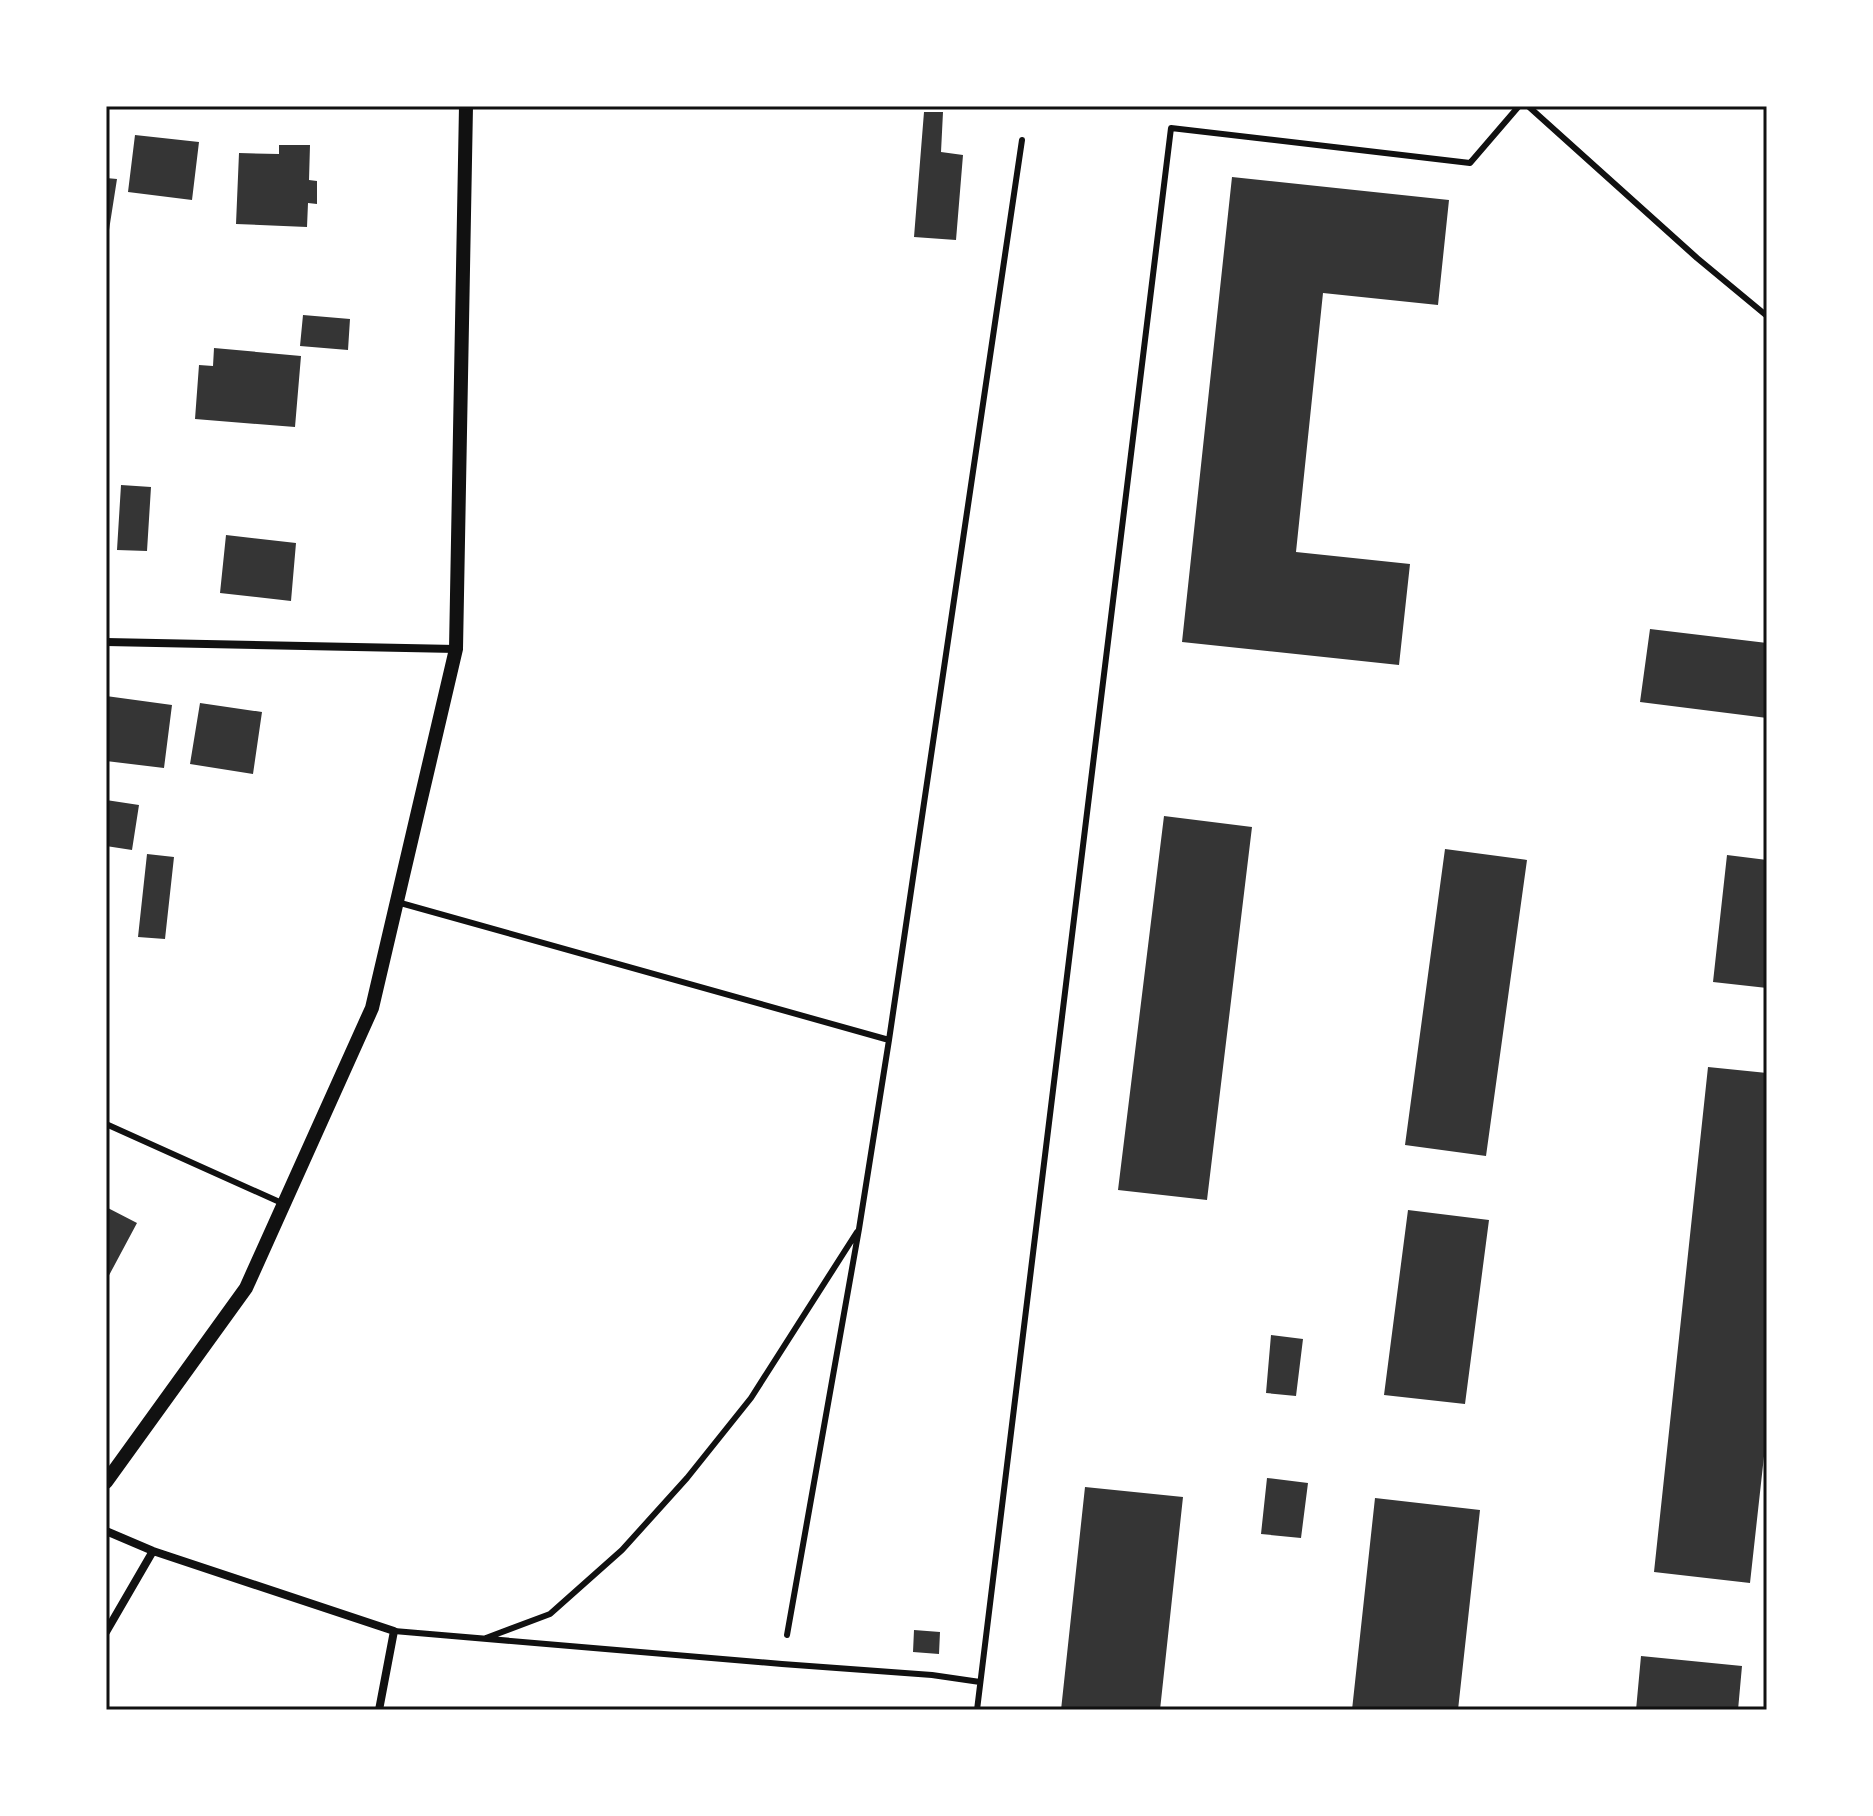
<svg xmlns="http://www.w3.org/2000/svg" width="1873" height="1816" viewBox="0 0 1873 1816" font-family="Mulish,sans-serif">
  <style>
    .building { fill: #353535 }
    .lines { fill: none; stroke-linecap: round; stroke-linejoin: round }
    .service { stroke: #111; stroke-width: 6 }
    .minor { stroke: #111; stroke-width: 8 }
    .tertiary { stroke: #111; stroke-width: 14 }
    .neatline { fill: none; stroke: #111; stroke-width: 3 }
  </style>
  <rect width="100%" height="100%" fill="#fff"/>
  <path class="building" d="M924,112h19l-2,40 22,3 -7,85 -42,-3z
    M135,135l64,7 -7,58 -64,-8z
    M279,145h31l-1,35 8,1v23l-9,-1 -1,24 -71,-3 3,-71 40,1z
    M1232,177l217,23 -11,105 -115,-12 -27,259 114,12 -11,101 -217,-23z
    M106,178l11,1 -8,51h-3z
    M303,315l47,4 -2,31 -48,-4z
    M214,348l87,8 -6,71 -100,-8 4,-54 14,1z
    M121,485l30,2 -4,64 -30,-1z
    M226,535l70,8 -5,58 -71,-8z
    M1650,629l117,14v75l-127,-16z
    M106,696l66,9 -8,63 -58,-7z
    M200,703l62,9 -9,62 -63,-10z
    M106,800l33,5 -7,45 -26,-4z
    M1164,816l88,11 -45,373 -89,-10z
    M1445,849l82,11 -41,296 -81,-11z
    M147,854l27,3 -9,82 -27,-2z
    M1727,855l40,5v128l-54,-6z
    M1708,1067l59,6v356l-17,154 -96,-11z
    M106,1207l31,16 -31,58z
    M1408,1210l81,10 -24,184 -81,-9z
    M1271,1335l32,4 -7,57 -30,-3z
    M1267,1478l41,5 -7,55 -40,-4z
    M1085,1487l98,10 -23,213h-99z
    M1375,1498l105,12 -22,200h-106z
    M914,1630l26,2 -1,22 -26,-2z
    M1641,1656l101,10 -4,44h-102z"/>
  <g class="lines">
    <path class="service" d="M1528,106l169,152 70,58
      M397,902l492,138
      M106,1124l178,80
      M394,1631l388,33 150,11 48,7
      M787,1635l72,-406 30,-189 133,-900
      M486,1638l64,-24 72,-64 65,-72 64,-80 106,-166
      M977,1710l194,-1582 299,35 49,-57"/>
    <path class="minor" d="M106,642l350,7
      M106,1531l47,20 241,80 -15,79
      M106,1632l47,-81"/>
    <path class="tertiary" d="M106,1482l140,-194 126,-280 84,-359 10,-543"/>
  </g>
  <rect width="1873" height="1816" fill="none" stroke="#ffffff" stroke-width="216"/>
  <rect x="108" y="108" width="1657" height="1600" class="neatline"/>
</svg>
